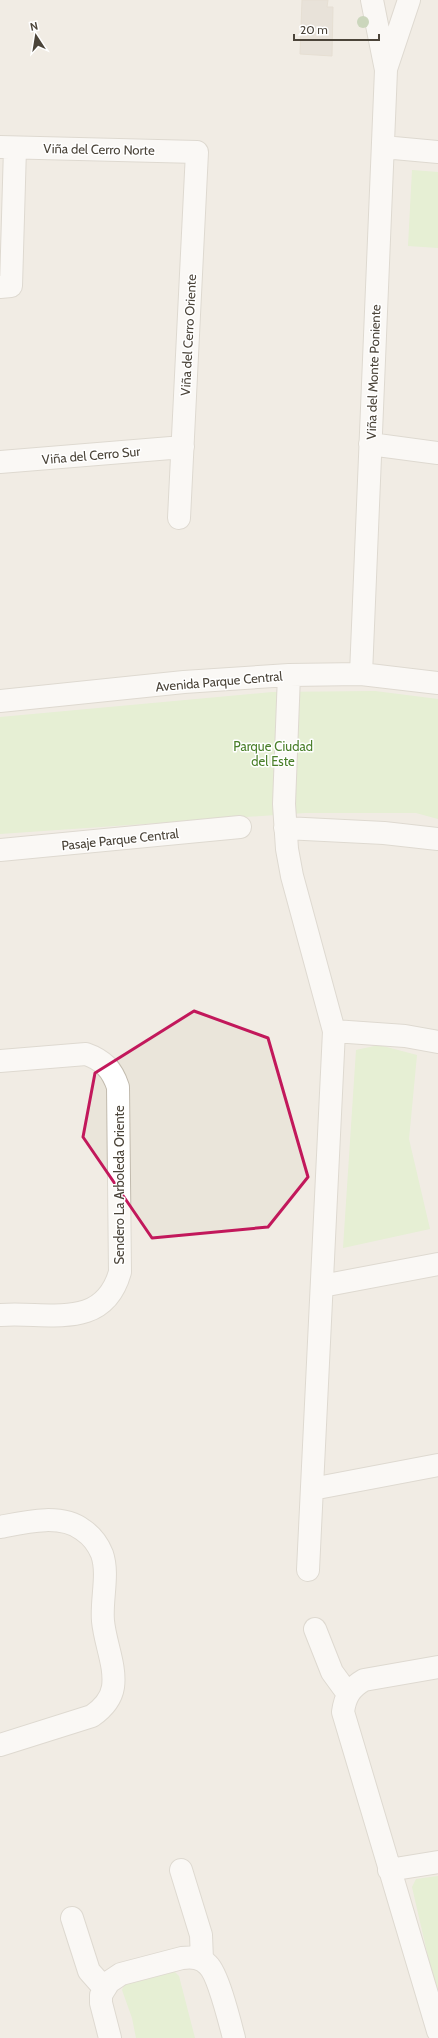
<svg xmlns="http://www.w3.org/2000/svg" width="438" height="2038" viewBox="0 0 438 2038" font-family="Cabin,sans-serif">
  <style>
    .residential { fill: #eae5da }
    .green { fill: #d2eab5 }
    .building { fill: #d8cfc1; stroke: #d3c7b4 }
    .lines { fill: none; stroke-linecap: round; stroke-linejoin: round }
    .minor-casing { stroke: #c2bbae; stroke-width: 24 }
    .minor { stroke: #fff; stroke-width: 22 }
    .tree { fill: #97b381 }
    .marked { fill: none; stroke: #c2185b; stroke-width: 3; stroke-linejoin: round }
    .labels { text-anchor: middle; stroke-width: 3; stroke-linejoin: round; paint-order: stroke }
    .street-label { font-size: 13px; fill: #4b4439; stroke: #fff }
    .park-label { font-size: 13px; fill: #4a7f2a; stroke: #fff }
  </style>
  <rect width="100%" height="100%" fill="#f6f3ec"/>
  <path class="residential" d="M0,0h438v2038h-438z"/>
  <path class="green" d="M412,170l26,2v76l-30,-2z
    M375,691l63,8v120l-22,-6h-111l-305,21v-117l272,-25z
    M379,1045l38,10 -8,84 21,90 -87,19 13,-198z
    M438,1876v124l-26,-113 4,-8z
    M174,1971l5,5 16,62h-59l-4,-20 -10,-28 4,-9z"/>
  <path class="building" d="M302,0h26l-1,7h6l-1,49 -32,-2z"/>
  <g class="lines">
    <defs>
      <path id="minor" d="M386,69l23,-69
        M0,147l197,5 -18,366
        M383,147l55,5
        M0,287l11,-1 4,-138
        M370,444l68,9
        M0,462l183,-15
        M361,674l25,-604 -14,-70
        M289,675l-5,129 3,45 5,27 42,155 -26,539
        M0,701l184,-19 105,-7 72,-1 77,9
        M285,828l99,5 54,6
        M0,850l240,-23
        M334,1031l71,5 33,6
        M0,1061l86,-7c17,6 26,15 32,33l2,185c-17,60 -73,39 -120,43
        M322,1286l116,-22
        M312,1489l126,-24
        M0,1527c25,-5 61,-14 83,3 9,6 15,14 19,24 7,20 -1,46 1,67 2,22 13,45 10,66 -2,13 -11,22 -21,29l-92,29
        M315,1629l17,43 16,22
        M438,1667l-74,13c-14,8 -19,17 -21,32l95,319
        M181,1870l20,65 1,25
        M389,1870l49,-8
        M72,1918l17,53 15,17
        M110,2038l-9,-35v-8l8,-13 12,-8 61,-16c10,-1 19,-1 26,7 10,9 22,58 26,73"/>
    </defs>
    <use href="#minor" class="minor-casing"/>
    <use href="#minor" class="minor"/>
  </g>
  <circle class="tree" cx="363" cy="22" r="6"/>
  <path d="M0 0H438V2038H0ZM194,1011l74,27 40,139 -40,50 -116,11 -69,-101 12,-64z" fill="#f6f3ec" fill-opacity=".55" fill-rule="evenodd"/>
  <path class="marked" d="M194,1011l74,27 40,139 -40,50 -116,11 -69,-101 12,-64z"/>
  <g class="labels">
    <g class="street-label">
      <text transform="translate(99 149) rotate(1)" y="5">Viña del Cerro Norte</text>
      <text transform="translate(188 335) rotate(-87)" y="5">Viña del Cerro Oriente</text>
      <text transform="translate(373 372) rotate(-88)" y="5">Viña del Monte Poniente</text>
      <text transform="translate(91 455) rotate(-5)" y="5">Viña del Cerro Sur</text>
      <text transform="translate(219 681) rotate(-5)" y="5">Avenida Parque Central</text>
      <text transform="translate(120 839) rotate(-6)" y="5">Pasaje Parque Central</text>
      <text transform="translate(119 1185) rotate(-90)" y="5">Sendero La Arboleda Oriente</text>
    </g>
    <g class="park-label">
      <text x="273" y="751">Parque Ciudad<tspan x="273" dy="15">del Este</tspan></text>
    </g>
  </g>
  <g transform="translate(36 36) rotate(348)" stroke="#ffffff" stroke-width="3" paint-order="stroke">
  <path d="M0-3L7 15L0 10L-7 15Z" fill="#4b4439"/>
  <text y="-6" font-size="11" font-weight="bold" text-anchor="middle" fill="#4b4439">N</text>
  </g>
  <path d="M294 34v6h85v-6" fill="none" stroke="#4b4439" stroke-width="2"/>
  <text x="300" y="34" font-size="12" fill="#4b4439" stroke="#ffffff" stroke-width="3" paint-order="stroke">20 m</text>
</svg>
